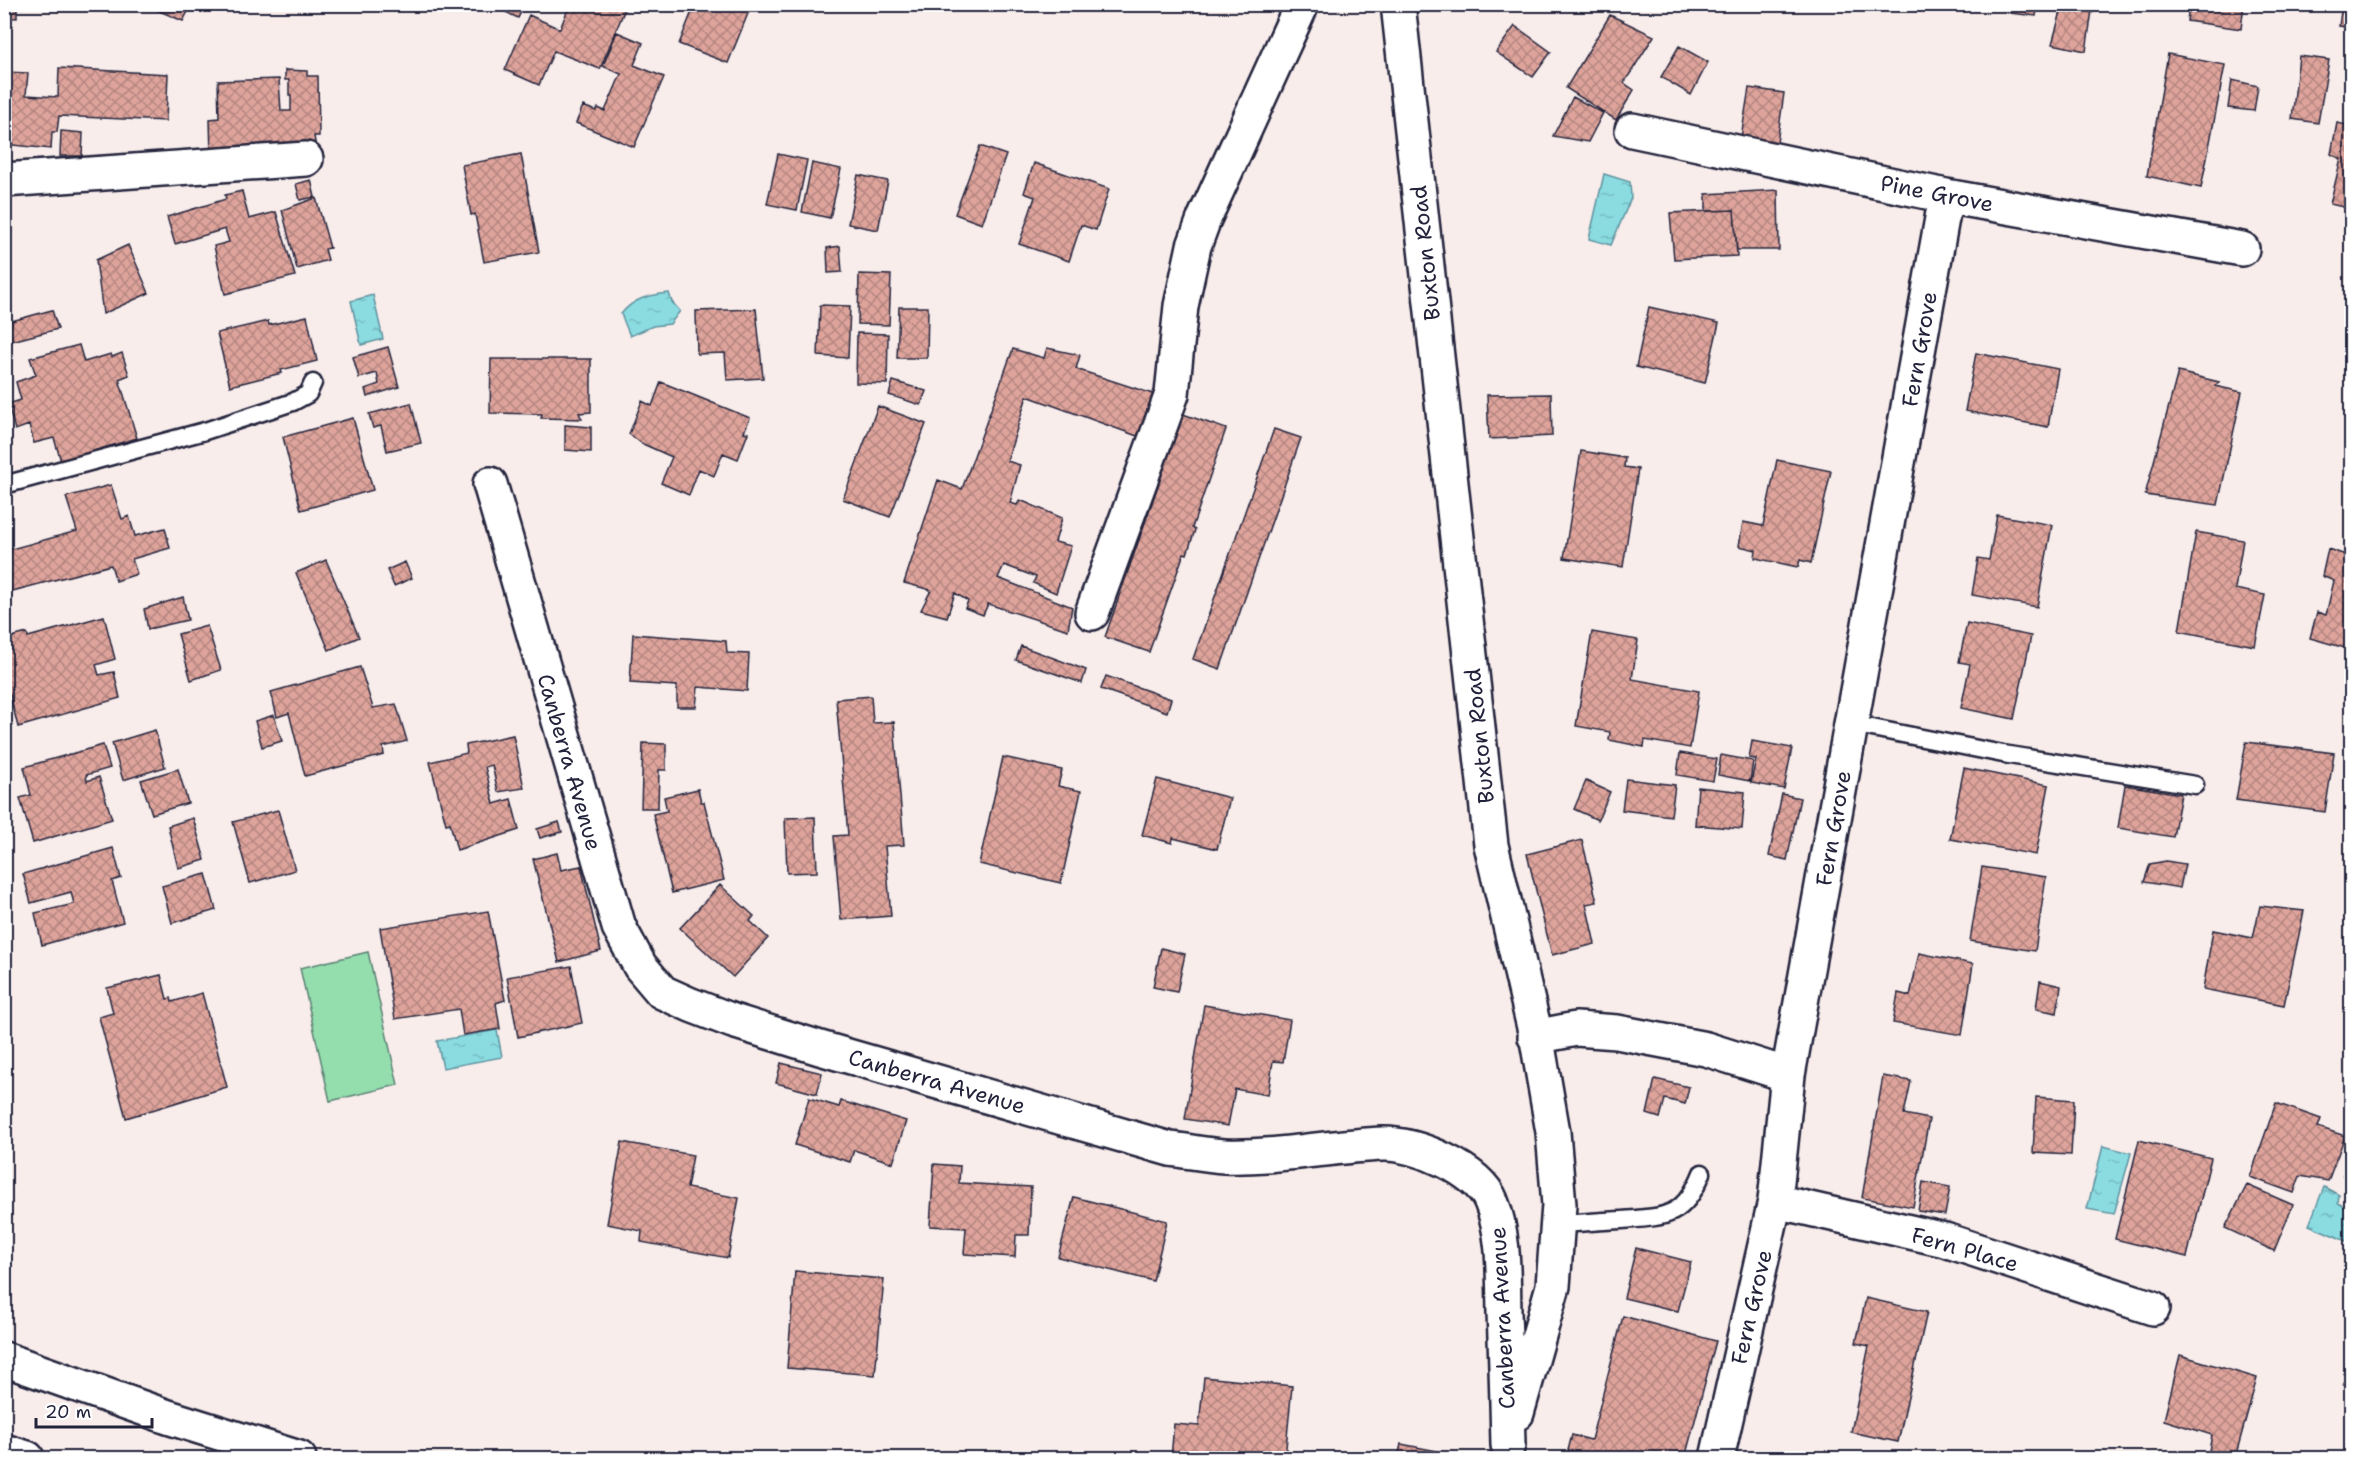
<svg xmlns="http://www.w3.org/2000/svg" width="2356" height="1463" viewBox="0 0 2356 1463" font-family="'Shantell Sans',sans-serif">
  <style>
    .pitch { fill: #94dead; stroke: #5b8074; stroke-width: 1.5 }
    .water { fill: url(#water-ripples); stroke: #60929f; stroke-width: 1.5 }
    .building { fill: url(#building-cross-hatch); stroke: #22223b; stroke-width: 1.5 }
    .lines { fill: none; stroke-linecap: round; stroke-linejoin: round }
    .lane-casing { stroke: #22223b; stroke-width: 21 }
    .street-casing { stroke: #22223b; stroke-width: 38 }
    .primary-casing { stroke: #22223b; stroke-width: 38 }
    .lane { stroke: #fff; stroke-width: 16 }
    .street { stroke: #fff; stroke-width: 33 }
    .primary { stroke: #fff; stroke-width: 33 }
    .labels { text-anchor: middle; stroke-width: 4.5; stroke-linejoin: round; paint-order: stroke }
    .street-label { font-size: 22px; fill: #22223b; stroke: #fff }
  </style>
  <defs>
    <pattern id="water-ripples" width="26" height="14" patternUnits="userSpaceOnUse" patternTransform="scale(1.5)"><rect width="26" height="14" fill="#8adce1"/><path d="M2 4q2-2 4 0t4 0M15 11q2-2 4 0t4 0" fill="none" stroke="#77bcc2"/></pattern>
    <pattern id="building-cross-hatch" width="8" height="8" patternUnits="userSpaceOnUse" patternTransform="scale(1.5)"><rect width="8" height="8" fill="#dea49b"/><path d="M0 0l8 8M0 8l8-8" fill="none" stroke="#b48580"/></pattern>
  </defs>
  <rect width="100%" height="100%" fill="#f8edeb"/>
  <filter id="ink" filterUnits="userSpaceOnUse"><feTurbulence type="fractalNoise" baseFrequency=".0167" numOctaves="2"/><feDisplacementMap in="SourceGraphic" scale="12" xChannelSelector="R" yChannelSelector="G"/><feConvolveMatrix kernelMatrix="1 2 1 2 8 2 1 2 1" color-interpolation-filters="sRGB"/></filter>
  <g filter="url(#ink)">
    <path class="pitch" d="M368,952l30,133 -68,16 -30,-133z"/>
    <path class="water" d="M1604,174l26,8 1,16 -20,47 -22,-6z
      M669,293l3,9 8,9 -10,13 -17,2 -23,10 -9,-22c13,-16 28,-19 48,-21z
      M373,295l10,44 -22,6 -10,-44z
      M497,1030l5,27 -59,11 -6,-27z
      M2103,1146l28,7 -17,61 -27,-5z
      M2324,1187l15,8 -1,8 13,7v33l-42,-18z"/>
    <path class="building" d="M4,4h13v14l-13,-1z
      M143,4h49l-9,17z
      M489,4h36l-7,14z
      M570,4h57l-27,65 -46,-18 -15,34 -34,-15 24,-55 31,14z
      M695,4h54l-3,6 3,1 -21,52 -49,-19z
      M1945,4h32l-1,6z
      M2012,4h26l-2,12 -26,-3z
      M2045,4h48l-7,47 -34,-7 10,-36z
      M2189,4h55l-3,25 -54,-8z
      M2342,4h10v24l-13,-2z
      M1610,15l44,21 -30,47 10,7 -18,30 -50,-32z
      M1515,26l36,26 -18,25 -37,-25z
      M617,32l26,11 -9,22 30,12 -30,70 -58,-24 7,-17 13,5 2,-3 7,3 16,-37 -18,-8z
      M1679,46l29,16 -17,33 -30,-18z
      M2168,54l57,11 -24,123 -54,-12z
      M2299,56l30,4 -11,63 -26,-4z
      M59,68l109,6 -2,47 -107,-5 -2,16h-5l-1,17 -47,-5v-72l24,1 -2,22 32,2z
      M285,70l22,1v5h11l1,60h-5l3,18 -106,3 -1,-38 9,-1 -1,-37 61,-2 2,32h10v-16h-2v-15h-4z
      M2232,80l26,6 -4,25 -26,-3z
      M1749,88l35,5 -8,57 -36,-6z
      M1573,97l30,16 -15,29 -35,-6z
      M2337,123l15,3v83l-22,-5 11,-45 -10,-5z
      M61,131l22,2 -1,23h-22z
      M980,146l26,9 -24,69 -27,-10z
      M521,154l18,98 -55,10 -9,-48 -4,1 -9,-50z
      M778,154l29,6 -10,50 -30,-6z
      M812,163l29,6 -11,49 -28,-6z
      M1034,163l75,26 -13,41 -15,-5 -12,36 -50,-17 16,-47 -11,-4z
      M858,175l30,6 -10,49 -30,-6z
      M311,180l4,17 -15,3 -4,-16z
      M1778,190l1,60h-42l-3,-40 -28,1v-17z
      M242,191l7,28 27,-7 19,64 -70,18 -11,-48 15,-4 -4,-13 -50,15 -8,-27 59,-18 -1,-4z
      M316,198l14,50 -5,1 3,11 -31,9 -15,-59z
      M1734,210l3,46 -63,3 -4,-46z
      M128,245l21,48 -46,21 -7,-54z
      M840,246l2,26 -14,1 -1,-25z
      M859,274l32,1 -2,50 -31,-1z
      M820,305l30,1 -2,52 -30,-2z
      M899,307h29l-1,51h-30z
      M1649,307l70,16 -14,60 -69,-16z
      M756,309l7,69 -36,2 -2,-27 -28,1 -1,-43z
      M52,310l6,19 -54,14v-20z
      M307,316l10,45 -36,9 1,3 -52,13 -13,-53 51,-12 1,4z
      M857,333l31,1 -1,50 -31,-1z
      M79,345l5,17 27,-8 1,3 10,-4 7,22 -10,4 18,59 -76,23 -7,-23 -20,5 -5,-18 -14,5 -7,-26 13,-4 -5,-18 20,-7 -6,-17z
      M388,347l11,40 -32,10 -2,-8 14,-5 -2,-11 -18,5 -6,-21z
      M1047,348l33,7 -4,14 80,26 -16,42 -113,-41 -20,65 13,4 -10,38 7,2 3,-5 42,18 -7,24 16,4 -15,47 -23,-10 3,-6 -32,-12 -6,13 74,29 -4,23 -80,-26 -5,11 -18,-7 3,-7 -13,-8 -8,24 -26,-7 10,-20 -27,-7 34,-103 24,9 51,-140 31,9z
      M1976,353l82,16 -10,58 -83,-16z
      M491,359h100v53l-12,1 3,6 -41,-1 1,-4 -52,-1z
      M2178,372l41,10 -4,4 27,6 -24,113 -73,-10z
      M893,381l33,10 -5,14 -32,-10z
      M661,382l89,36 -6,14 4,1 -10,26 -15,-6 -9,23 -15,-7 -10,26 -28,-12 11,-26 -29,-13 -14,-10 13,-33 10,5z
      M1551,394l1,42 -63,3 -2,-44z
      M411,403l10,40 -34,8 -6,-25 -8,2 -4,-14z
      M878,406l48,18 -36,93 -47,-18z
      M1183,414l43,15 -34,99 3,2 -8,24 -3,-1 -35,99 -44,-15z
      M353,418l20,72 -72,20 -18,-73z
      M565,425l26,2v25l-26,-2z
      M1274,429l27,9 -81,231 -27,-10z
      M1581,451l44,7 -1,9 14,2 -15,98 -59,-9z
      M1777,460l54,11 -20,92 -11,-3 -2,7 -43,-9 1,-8 -17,-4 4,-24 20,4z
      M111,485l11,34 7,-3 6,20 30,-8 5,20 -38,11 5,15 -21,7 -5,-16 -106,28 -1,-42 73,-20 -11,-34z
      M1997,515l55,10 -15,82 -65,-12 6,-37 11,2z
      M2196,532l47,8 -8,49 30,6 -10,51 -76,-15z
      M2328,549l24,8v93l-42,-12 7,-26 9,3 8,-34 -12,-5z
      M326,560l33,77 -30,13 -33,-77z
      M405,562l7,16 -18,8 -7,-16z
      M183,597l5,23 -40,9 -4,-20z
      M104,616l11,43 -19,6 3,10 15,-3 6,26 -102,29 -9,-36 -5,-2v-50l23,-6 1,4z
      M1967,623l64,13 -17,83 -53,-11 9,-44 -11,-2z
      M207,626l14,44 -30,10 -13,-46z
      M1592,632l46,8 -6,39 67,12 -9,57 -45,-8 -1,7 -35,-7 1,-8 -34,-6z
      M633,634l93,7 1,12 22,1 -2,37 -49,-4 -2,20h-19v-21l-47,-3z
      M1021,646l65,24 -4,13 -66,-23z
      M360,667l13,41 23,-4 11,37 -24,6 1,8 -79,21 -16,-63 -12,4 -6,-25z
      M1106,676l65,23 -4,13 -66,-23z
      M871,696l2,27 21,-1 10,123 -19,1 6,70 -50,4 -7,-84 14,-1 -12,-136z
      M274,715l8,26 -20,6 -7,-26z
      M155,730l10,37 -42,13 -11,-37z
      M513,735l11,53 -26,4 -6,-27 -7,2 9,37 17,-5 8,31 -62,20 -7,-27 -4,1 -16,-62 37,-9 -1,-8z
      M1752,741l40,7 -8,41 -33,-6 5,-24 -7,-1z
      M2246,742l88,11 -9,59 -89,-12z
      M643,743l23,1v26h-7l-1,38h-17z
      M103,745l7,23 -24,7 1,6 12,-4 13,42 -79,24 -13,-45 11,-3 -7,-28z
      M1680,753l37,6 -4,22 -36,-6z
      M1721,755l32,6 -3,20 -32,-6z
      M1003,757l59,13 -4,16 23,5 -20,92 -82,-19z
      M1964,768l85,17 -13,70 -86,-16z
      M178,769l10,34 -36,11 -11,-34z
      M1157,779l73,19 -13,51 -44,-11 -1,5 -30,-8z
      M1626,779l49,6 -4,31 -49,-6z
      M1586,781l24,11 -12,28 -24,-11z
      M2125,785l56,9 -8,43 -55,-9z
      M1698,787l47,5 -3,37 -47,-4z
      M698,789l3,13h3l20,78 -52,13 -19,-79 14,-3 -3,-14z
      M1782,794l18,4 -13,62 -18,-4z
      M278,810l17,60 -45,13 -17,-61z
      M815,817l2,55 -30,1 -2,-55z
      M193,818l12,42 -27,8 -10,-42z
      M559,822l3,10 -22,6 -3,-9z
      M1582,840l15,62 -11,2 9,40 -43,11 -25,-101z
      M113,848l8,30 -9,3 11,41 -81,23 -7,-32 39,-9 -3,-12 -40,11 -8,-29z
      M557,853l4,17 20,-4 20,85 -42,11 -26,-103z
      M2166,861l19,3 -5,24 -36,-6 6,-18z
      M1982,867l64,10 -11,74 -65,-10z
      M206,874l10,36 -44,13 -10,-37z
      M720,885l34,31 -4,5 18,17 -35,39 -53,-49z
      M2260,906l44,5 -20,94 -81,-16 10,-59 40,8z
      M488,911l17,89 -9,3 4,26 -37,6 -4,-26 -64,10 -15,-91z
      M1161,948l24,6 -8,38 -24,-5z
      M1919,953l54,11 -11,71 -69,-12 5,-30 12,3z
      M571,966l11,57 -64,14 -11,-60z
      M161,975l6,24 4,-1 1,4 30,-9 25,94 -101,31 -27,-101 14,-4 -6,-25z
      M2040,981l21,5 -4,27 -21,-4z
      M1204,1005l86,15 -7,42 -10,-1 -5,34 -33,-6 -7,37 -43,-7z
      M781,1063l41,10 -5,21 -41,-11z
      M1883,1076l28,5 -7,33 25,5 -16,88 -51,-9z
      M1655,1079l34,8 -4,17 -20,-5 -5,19 -13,-4z
      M2036,1097l38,3 -3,55 -38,-2z
      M809,1098l30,9 2,-6 65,20 -13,42 -39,-13 -4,12 -55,-17z
      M2276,1103l45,16 -3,8 27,9 -17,45 -28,-5 -6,17 -44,-16z
      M2139,1140l72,18 -24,99 -72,-18z
      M622,1142l71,13 -6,33 52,10 -11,60 -87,-16 1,-11 -35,-7z
      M2352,1155v24l-9,-4z
      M934,1164l26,2 -1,17 72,4 -2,48h-13l-1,22 -51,-3 2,-26 -36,-2z
      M1923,1182l27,5 -5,28 -27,-4z
      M2247,1185l46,20 -19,46 -49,-23z
      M1074,1197l93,24 -14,60 -95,-24z
      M1636,1248l55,14 -13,49 -54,-13z
      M795,1271l89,8 -9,96 -88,-7z
      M1866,1298l61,14 -29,130 -47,-10 18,-86 -13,-3z
      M1623,1316l93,25 -31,117h-119l6,-23 19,5z
      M2180,1355l77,23 -22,80 -27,-2 4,-21 -48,-15z
      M2352,1365v23l-9,-4z
      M1204,1377l88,9 -7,72h-114l3,-34 25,2z
      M1401,1444l57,11 -1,3h-59z"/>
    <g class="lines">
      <defs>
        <path id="lane" d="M4,485l201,-54 88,-29 15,-8 5,-11
          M1852,724l151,30 192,31
          M1558,1224c21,-1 43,-3 64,-4 43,-3 62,-2 80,-47"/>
        <path id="street" d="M1398,4l93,841 46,195 16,92 6,73 -6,81 -36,127
          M1632,130l314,66 296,53
          M4,180l302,-21
          M490,484l129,443 21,39 22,26 29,13 42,16 87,27 350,101c18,2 36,6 54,7 53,2 106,-10 159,-12 32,-1 95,25 108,57 14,34 12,75 13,112 2,44 3,88 4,132
          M1092,613l80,-219 9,-88 13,-60 10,-27 98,-215
          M1535,1037l41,-8 41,3 89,17 82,26
          M1775,1201l170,39 208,68
          M1717,1458l58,-257 13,-126 158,-879"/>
        <path id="primary" d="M4,1359l164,58 131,41
          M4,1451l23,7"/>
      </defs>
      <use href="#lane" class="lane-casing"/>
      <use href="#street" class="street-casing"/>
      <use href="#primary" class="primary-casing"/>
      <use href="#lane" class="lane"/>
      <use href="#street" class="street"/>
      <use href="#primary" class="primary"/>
    </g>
  </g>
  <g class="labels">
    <g class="street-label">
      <text transform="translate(1937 193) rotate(11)" y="8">Pine Grove</text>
      <text transform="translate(1425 253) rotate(-96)" y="8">Buxton Road</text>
      <text transform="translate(1919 349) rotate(-80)" y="8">Fern Grove</text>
      <text transform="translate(1479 736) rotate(-96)" y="8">Buxton Road</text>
      <text transform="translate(570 762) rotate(74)" y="8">Canberra Avenue</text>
      <text transform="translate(1833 828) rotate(-80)" y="8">Fern Grove</text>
      <text transform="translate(937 1081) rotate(16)" y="8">Canberra Avenue</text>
      <text transform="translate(1965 1249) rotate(16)" y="8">Fern Place</text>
      <text transform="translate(1751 1307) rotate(-77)" y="8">Fern Grove</text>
      <text transform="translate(1502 1318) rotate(-93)" y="8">Canberra Avenue</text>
    </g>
  </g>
  <rect width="2356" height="1463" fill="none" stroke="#fff" stroke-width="24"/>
  <rect x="12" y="12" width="2332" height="1439" fill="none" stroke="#22223b" stroke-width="2" filter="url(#ink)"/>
  <path d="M36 1418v9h116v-9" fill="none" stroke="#22223b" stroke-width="3"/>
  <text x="45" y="1418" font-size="18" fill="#22223b" stroke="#ffffff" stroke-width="4.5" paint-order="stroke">20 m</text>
</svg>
